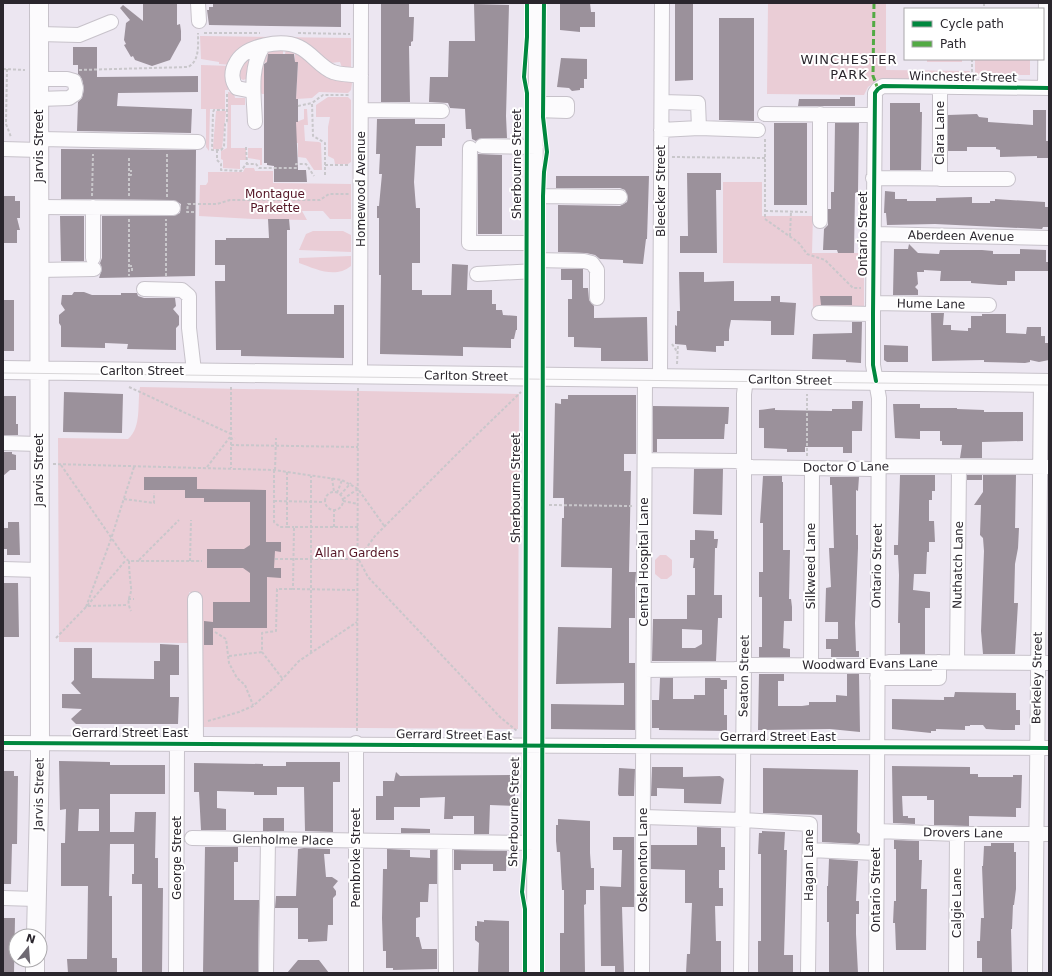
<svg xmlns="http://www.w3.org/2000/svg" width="1052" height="976" viewBox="0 0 1052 976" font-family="'DejaVu Sans',sans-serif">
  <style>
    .green { fill: #eacdd6 }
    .building { fill: #9b919b; fill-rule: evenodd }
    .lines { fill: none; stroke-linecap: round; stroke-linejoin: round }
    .minor-casing { stroke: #c7c2ca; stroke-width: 16 }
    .major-casing { stroke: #c7c2ca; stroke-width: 20 }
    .path { stroke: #c9c7cb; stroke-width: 2; stroke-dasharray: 3 2; stroke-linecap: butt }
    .minor { stroke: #fcfbfd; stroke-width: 14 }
    .major { stroke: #fcfbfd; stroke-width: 18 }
    .tram { stroke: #d8d6d8; stroke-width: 1 }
    .quiet { stroke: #53aa44; stroke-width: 3; stroke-dasharray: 6 3; stroke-linecap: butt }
    .cycleway-casing { stroke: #fff; stroke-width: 6 }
    .cycleway { stroke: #00873e; stroke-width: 4 }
    .labels { text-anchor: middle; stroke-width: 4; stroke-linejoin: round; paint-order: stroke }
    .street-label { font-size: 12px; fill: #2a262d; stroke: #fff }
    .park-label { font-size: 12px; fill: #551626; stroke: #fff }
    .neighbourhood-label { font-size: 13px; letter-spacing: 1px; fill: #2a262d; stroke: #fff }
  </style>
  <rect width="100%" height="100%" fill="#ece6f1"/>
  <path class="green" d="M768,3h118v67l84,1 -4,8h-87l-11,8 -4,8 -97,-1z
    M200,36l151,2v29l-8,4 -3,-9 -10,1 -37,-22 -61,24 -13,-1v-2l-18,-3z
    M283,49v5h-15l-1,8 -3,1 1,31h-3l-3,-3 2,-36 6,-4z
    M286,49l9,1 53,29 4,4 -1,7 -3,3 -29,-1 -7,6 -16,1 2,-36 -3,-1v-8h-10z
    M251,53l-2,25 -6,2 -3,-2 -2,-12z
    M927,59h35v3h-35z
    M975,59h55v16h-55z
    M201,65l31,1 -4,14v10h-3v19h-15l-1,42 -3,-4v-38h-5z
    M228,92l6,1 1,5h10v7h-14v43h15v12h-6v9l-17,-1v-8l-2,-1v-8l6,-3z
    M328,97h20l3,3v62l-3,2h-13l-1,-5 -6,-3v-29l2,-10h-14v-12z
    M304,109h3l1,16h-4l1,16 14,1 2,1 1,27h-8l-8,-12 -8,-1v-14h-3l1,-21 8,-3z
    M216,111h10l-4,38h-9v-2z
    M248,148h14v17h-2v-5l-12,-2z
    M245,168h9l1,3h18v12l78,1v35h-21l-7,-8h-21l5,9 -54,-1 -54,-3 1,-31h6l2,-3v-10h35z
    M723,182h39v34h51l-1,37h52v58l-51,-1 -1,-46 -89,-1z
    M313,231h30l8,4v17l-52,-2 7,-16z
    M351,256v10c-16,13 -35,3 -52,-3v-5z
    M140,387l379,7 -1,335 -317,-2v-126l-12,-9 -1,51 -129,-1 -1,-204 70,1c14,-12 9,-35 12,-52z
    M660,555h6l6,5v15l-5,4h-6l-6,-5v-14z"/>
  <path class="building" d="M143,3h34v22l3,-1 1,7v9l-11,20 -18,6 -17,-6 -2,-4 -2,1 -7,-12 2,-1 -2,-4 2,-17 4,-3 -10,-12 3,-3 20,16z
    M213,3h128v24l-132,-2 -2,-15h2v-3h4z
    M381,3h28v14h5l-1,24 -2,1v4h-2l1,56h-29z
    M560,3h30l1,9h4v15h-15v5l-20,-2z
    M675,3h18v77l-18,1z
    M474,4l35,1 -3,111 1,22h-25l-6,3 -4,-2 -1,-10h-5l-1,-20 -15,-1 -2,-5 -19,-1 1,-25h18l1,-36h26z
    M719,18h35v103l-35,-1z
    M73,47h24v30l101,-1v16l-80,1 -1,13 75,3 -1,24 -114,-2 1,-29 4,-4 2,-9 -2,-10 -4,-5v-9h-5z
    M268,54h26l1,8h3l-2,37h2v23h-2l2,48h8l1,12h-33v-16l-7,-1v-2h-3v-99l3,-2z
    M561,58l26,1v20h-3v9h-4v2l-8,1 -3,-3 -12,-1z
    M840,97h15v9h-57l1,-7h41z
    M890,103h30v9h2l-1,58h-31z
    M1033,110h13v31h3v17h-12v-2l-37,1v-7l-4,-1v-2h-29v4h-19v-36l29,-1 2,3 9,1v4l45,3z
    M377,119h38v5h30v14h-3v8h-26l-2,36 2,26h4v55h-8v27h10v5h29l1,-31 16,1 -1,25h25v14h4v6h6l1,5 14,1v14h-1l-2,9h-3v9l-48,-1v9l-83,-2 1,-79h-2v-57h-2v-12h2l3,-32h-3l1,-20h-4z
    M774,123h33v82h-33z
    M835,123h24l-1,69 -3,1 -1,60h-16l-1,-3h-14l1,-21 4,-4v-16h3v-17h3z
    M61,149l135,1 -1,126 -96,2 3,-9 -2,-6 2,-5v-42h71l7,-3 1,-9 -8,-4 -112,-1z
    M478,154l24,1v79h-24z
    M687,173h34v17h-5l1,63h-37v-17h8z
    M556,176h93l-2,63h-1l-3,25 -20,-1v-3l-23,-1 -5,-4 -9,-2 -28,-1v-47l62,1 7,-4 1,-5 -3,-7 -5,-2h-64z
    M885,191l10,1v7h12v2h29v-3l36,-1v6h18v-2h5v-2l50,3v5h4v20h-6l-1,2 -107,-5 -48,1 -1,-12h-2z
    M3,196h12v5h5v17h-3l3,12h-3v13h-14z
    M60,216h24v45h-23z
    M268,219h21l1,11h-3v84h47v-9h10v53l-103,-2v-6h-25l-1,-69h10v-16h-10v-25h11v-2h43z
    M909,244l9,9 21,1 1,-4h42l11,1v3h27v-5l26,1v12h3v9h-34v10h-8v4h-8l-28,-2v-2h-31l1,-10 -17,-1v2h-7l1,12 -3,3 3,3v5h-25l1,-46h14z
    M561,269h22v19h5l1,12 5,6v12l53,-1 1,44h-47v-13l-27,-1v-10h-6v-38h4v-19h-11z
    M679,272h25v10l30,-1v20h37v-5h9v6l16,1 -2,32h-23v-14l-40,-1 -2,10v11h-5v5h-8v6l-29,-2 -1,-5 -11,-1v-19l2,1v-15h3z
    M74,292h10l8,3h29v-2h16l1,3 6,2h31l1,8 -3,3 6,7v9l-3,3v22l-49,-1 1,-5 -23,-1v5l-44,-1v-21l-2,-3v-8l6,-5 -4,-6 1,-9h10z
    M820,296h32v9h-31z
    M3,300h11v51h-11z
    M931,313h13l-1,12h8v5l17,1v-3h3v-12h11v-2h24v19l20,1 1,-7h14v9h4v7h4v17l-10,2 -9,-2v2l-5,1 -41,-1v-2l-52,1z
    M852,322h10l-1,41 -15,-1v-2l-34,-1 1,-25 39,-1z
    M884,345l24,1v16h-21l-3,-2z
    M64,392l59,2 -1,39 -59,-1z
    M568,395h68v59h-12v17h7l-2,101h7l-1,13v33h-6v45h6v67l-84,-1v-25l73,1v-22l-68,1 2,-57 53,1 1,-60 -51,-1 1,-49h2v-20h-11l2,-95 6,1v-5h7z
    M3,396h13v28h2v11h-15z
    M852,401h11l-1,30h-10v22h-9v-6h-38v5h-18v-3l-23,-1v-20h-5v-18l16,-2v2l57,1v-2h20z
    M893,404h27v4h37v1l27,1v2h39v29l-41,1v16h-22l2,-13h-20v-4h-2v-10h-20v8l-25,-1z
    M653,406l76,1 -1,17h-3l-1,15h-67v13h-4z
    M3,452h9v2l4,1v15h-6l-7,6z
    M694,469h29l-1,46 -29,-1z
    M900,475h35v16h-3v9h-3v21h5l1,21h-6v10h-2l-1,22h-12l-1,16 17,2v16h-5v46h-25v-31h-2l1,-48 -1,-20h-4v-10h4z
    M967,475h15v5h-15z
    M983,475h33l-1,53h4l-1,20 -3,16 -1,39h4l-3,51h-32l-2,-23 3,-80 -1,-13 -3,-3 1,-30h-7l9,-13z
    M763,476h19v6h1v68h7l-1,49h2l1,8v14h-8l-1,27 7,1v8h-31v-10h3v-50h-3v-25h4v-49h-3z
    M144,477h53v12l69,1v52h15v10l-6,-1 -1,17h7v10l-14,-1v51h-54v17h-9v-24l9,1v-20h37v-29l-7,-5h-36v-19h37l6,-4v-43h-46v-4h-19v-8h-41z
    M830,477h29l-1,14 -2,-1v45h2v13l-3,75 1,28h3v6h-28v-8h-5v-10h12v-17h-13l1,-34 5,-1 -2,-39h5l-2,-63h-2z
    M8,522h11l1,33h-13v-6h-4v-21h5z
    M695,530l19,1v8h4l-1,9h-2l-1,47h8v23h-4l-2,43h-64l1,-42h34v-24h8v-27h-2l1,-10h-4v-18h5zM682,629l20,1v14l-7,4h-13z
    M3,583h15l1,54h-16z
    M160,644l19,1v30h-9v22h9l-1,27h-102l-5,-5 11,-10 -20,-1v-14h19l-10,-11 3,-3v-32h18v30l62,1v-18h6z
    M759,674h25v7h-6v25h24l7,-1v-3h27v-7l11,1v-22h12l1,58 -30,-3 -72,1z
    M660,678h13v21h21v-4h11v-17h15l1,2h6v9h-3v26h3v16l-68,-1v-2h-7v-28h7z
    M955,692l61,1v17h4v15h-5v5h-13l-16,-1 -3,-4h-13v1h-5v4l-29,-1v2h-5v2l-39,-4v-30l52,1v-3h10z
    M59,761l51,1v3h55v29h-55v38h24l1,-20h21l-1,46h3v30h5l-1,85h-20v-89h-10v-10h2v-30h-24l-1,52h3v62h5v15h-49l-1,-14h20l1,-73h-27v-43h4l1,-34 -6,1zM79,809h20v22h-21z
    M286,762h54v20h-7v50l-28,-1 -1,-44h-27v8h-23v-3l-37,-1v17l9,1v21h-25l-2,-38h-5v-29l69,1v2h23z
    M892,766l78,1v7h8v3h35v-2h9l-1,33h-5v9l-47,-1v10l-35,-1v-25h-7v-4h-25l1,20h5v2h7v6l-22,-1z
    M652,767h31v10l37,-1 4,3 -3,25 -37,-1v-14l-27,-1v8h-6z
    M619,768l16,1 -1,27h-15l-1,-2z
    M763,768l95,2 -1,62 3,2v8l-2,2 -36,-2v-27l-59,-2z
    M3,771h11v5h4l-1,68h-5l-1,40h-8z
    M396,772l4,4 116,-1 -6,7v13l5,-1v12l-25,-1 -1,29h-15v-18h-21v3h-9l1,-22 -25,1v9h-26v13h-18v-24h7v-15h11z
    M263,818h21v13h-21z
    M558,819l32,2v32l1,15h3v22h-8v14l-2,1 1,68h-25v-40h4v-43h-2l-2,-38h-3l-1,-11v-16h2z
    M697,827l24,1v19h4v23h-6v18h4v18h-8l1,35h5v32h-35l1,-19h3l2,-51h-7v-33l-34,-1v-24h46z
    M401,828l29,1v4h-29z
    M762,831l23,1 -1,18h3l-3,105h9v17l-35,1v-32h3v-87h-3l1,-21h3z
    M613,837h21v70h-12l2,66h-9v-7h-14l-1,-80 21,1 1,-37h-9z
    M894,840l25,1v19h3l-1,29h6l-1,61h-30l-1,-27h-2l1,-22h2v-52h-2z
    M991,843h23v9h2v37l-2,16h-1l-1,24h-1l1,44h-30v-15h-5v-17h3l1,-23h3l-2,-52h1l1,-20h7z
    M205,847h33v15h-4v38h25l-1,73h-55z
    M304,848l26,1v5h-6l2,23h6l6,4 -5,6 3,4v4l-3,3v27h-5l-1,16 -19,1v-3h-10v-31h-23l1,-12h20l2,-47z
    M387,849l23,1v7l20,1v-8h7v34h-8l-1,18h-8v15l-4,1v19h3l3,12h15v20l-44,1v-2h-7v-17h-3l-1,-33 1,-49h4z
    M454,850l53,1 -1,20h-13v-7h-32v6h-7z
    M829,859l29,2 -2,40h3v13h-3v20l2,39h-29v-51h-2v-36h1z
    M3,918h12l-1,55h-11z
    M484,920l25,1v52h-31l1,-30 -4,-3v-14h2v-5l7,1z
    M298,960h21l10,13h-42z"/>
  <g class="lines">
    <defs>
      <path id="minor" d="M198,3l1,18
        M39,34l40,1 32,-13
        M39,79h28l7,2 2,7 -1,6 -6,4 -30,1
        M253,88l-6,2 -10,-2c-6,-7 -6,-17 -1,-25 9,-18 46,-24 63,-16 13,6 21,20 34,25 9,3 19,3 28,3
        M1045,88l1,-85
        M536,104h31v7l-31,-1
        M361,110l81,1
        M765,114l109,1
        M255,122c-1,-26 -6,-53 8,-76
        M699,128l59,2
        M661,130l38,-2 -1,-25 -36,-1
        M40,139l158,3
        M482,146l54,1
        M470,148l-1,95h67
        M3,149l37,1
        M873,178l135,1
        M940,179v-92
        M536,196l84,1
        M39,207l134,1
        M93,207v51
        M820,221v-107
        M873,234l176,4
        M535,260l49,1 8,2 5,7v28
        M39,270l55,-1
        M477,274l59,-3
        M144,289l38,1 7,6v32l5,43
        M873,303l116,2
        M819,313l54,1
        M360,374l1,-371
        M660,378l2,-375
        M3,443l36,1
        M645,460l92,1 14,6 120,2 14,-3 164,1
        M3,569l36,1
        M195,599l1,144
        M957,662l2,-194
        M811,665l1,-197
        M644,670l92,-1 14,-4 120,1 19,-4 160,1
        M877,678h62v-16
        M3,743l1046,5
        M643,817l100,3 67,4 -2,149
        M877,831l80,3h92
        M192,838l342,5
        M445,842l1,131
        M810,850l66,3
        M3,898l33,1
        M176,973l1,-230
        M266,973l2,-134
        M356,973v-230
        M534,973l2,-970
        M642,973l3,-595
        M741,973l3,-306v-273l2,-15
        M876,973l3,-575 -6,-33v-51l2,-221 3,-4 5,-3 166,2
        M956,973l1,-139
        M1035,973l6,-590"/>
      <path id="major" d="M3,370l1046,13
        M36,936l4,-178 -1,-755
        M35,973v-13"/>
    </defs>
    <use href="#minor" class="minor-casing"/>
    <use href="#major" class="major-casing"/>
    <path class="path" d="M984,3v6
      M204,33h56
      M298,33l52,1
      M972,59v16
      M3,69l22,1
      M7,69l-1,55 5,13
      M79,70l109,-3c12,-6 10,-23 10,-34
      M227,94v27l-2,3 -1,23 -3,3h-9l1,-38 1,-2h13
      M298,106l14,-3
      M765,139v80l34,24 8,11 18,6 28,28h8
      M246,147l1,17
      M217,150v10l4,4v6l20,1 5,-7h10l3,4h37v-4h10l8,12
      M672,157l93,1
      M129,158v39
      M325,165h23
      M129,175h2v-5
      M325,175v-32l-12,-7 -1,-33 11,-8h26
      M92,196l1,-42
      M167,197v-44
      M765,211l42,1
      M194,212h-7l1,-8h29l13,-4h90l9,-6h20
      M129,219v57
      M790,236l1,-25
      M129,266h3v7
      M166,276v-57
      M672,344l6,9
      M677,364l1,-20
      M129,387l102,47
      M231,387v81
      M230,439l5,-1
      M231,445l127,2
      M807,456v-62
      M53,464l221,6 68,10 16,9 27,38
      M61,465l65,94 3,2h73
      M207,467l23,-30
      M274,470v52l6,5h7
      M275,470l1,-32
      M287,472v55h7
      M332,478l2,14
      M325 501a9 9 0 1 1 18 0a9 9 0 1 1-18 0Z
      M337,493l5,-13
      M340,495l11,-12
      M124,499l30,4v-10
      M343,499l15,-10
      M274,501l50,1
      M343,501l15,3
      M549,505l83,1
      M334,527v-17
      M358,527h-64l-1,60v2l65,1
      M359,558l16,-22 84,-84 62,-60
      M275,559h83
      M139,560l40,-40
      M359,560l9,17 132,140 17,14
      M129,561c0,9 1,17 2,26 1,10 -6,11 0,24
      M190,561l1,-41
      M128,599h6
      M88,606l40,-1
      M86,607l25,-68 23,-72
      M215,632l11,7 3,24 8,15 8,7 8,20
      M56,638l30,-31 40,-47
      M311,653v-177
      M229,656l33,-4
      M282,678l-20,-26v-19l14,-2 1,-42h16
      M208,721l31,-9 14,-6 24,-21 22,-24 58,-39
      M357,731l1,-343"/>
    <use href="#minor" class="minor"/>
    <use href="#major" class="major"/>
    <path class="tram" d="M3,373l1046,12"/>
    <path class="quiet" d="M874,3l-1,73 5,13"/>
    <defs>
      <path id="cycleway" d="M876,381l-3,-16v-51l2,-221 3,-4 5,-3 166,2
        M3,743l1046,5
        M525,973v-64l-3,-17 3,-34v-58l2,-707 -3,-16 3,-40v-34
        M542,973l1,-777 1,-24 3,-20 -4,-35 1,-114"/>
    </defs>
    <use href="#cycleway" class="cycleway-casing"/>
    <use href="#cycleway" class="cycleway"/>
  </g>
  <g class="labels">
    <g class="street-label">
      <text transform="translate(963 77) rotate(1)" y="4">Winchester Street</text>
      <text transform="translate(940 133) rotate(-90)" y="4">Clara Lane</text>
      <text transform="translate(39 146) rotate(-90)" y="4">Jarvis Street</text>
      <text transform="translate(517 164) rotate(-90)" y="4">Sherbourne Street</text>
      <text transform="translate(361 189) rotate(-90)" y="4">Homewood Avenue</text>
      <text transform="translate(661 191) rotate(-90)" y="4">Bleecker Street</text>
      <text transform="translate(863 234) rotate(-90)" y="4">Ontario Street</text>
      <text transform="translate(961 236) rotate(1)" y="4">Aberdeen Avenue</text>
      <text transform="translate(931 304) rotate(1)" y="4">Hume Lane</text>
      <text x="142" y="375">Carlton Street</text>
      <text transform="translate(466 376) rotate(1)" y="4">Carlton Street</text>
      <text transform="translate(790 380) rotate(1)" y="4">Carlton Street</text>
      <text transform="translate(846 467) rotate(-1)" y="4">Doctor O Lane</text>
      <text transform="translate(39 470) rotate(-90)" y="4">Jarvis Street</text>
      <text transform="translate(516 488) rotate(-90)" y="4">Sherbourne Street</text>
      <text transform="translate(644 562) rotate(-90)" y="4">Central Hospital Lane</text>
      <text transform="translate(958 565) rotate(-89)" y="4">Nuthatch Lane</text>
      <text transform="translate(811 566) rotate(-90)" y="4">Silkweed Lane</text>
      <text transform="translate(877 566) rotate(-89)" y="4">Ontario Street</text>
      <text transform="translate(870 664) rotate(-1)" y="4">Woodward Evans Lane</text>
      <text transform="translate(744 676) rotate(-89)" y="4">Seaton Street</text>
      <text transform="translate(1037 678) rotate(-89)" y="4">Berkeley Street</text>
      <text x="130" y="737">Gerrard Street East</text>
      <text transform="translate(454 735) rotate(1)" y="4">Gerrard Street East</text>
      <text x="778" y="741">Gerrard Street East</text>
      <text transform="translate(39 794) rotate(-89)" y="4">Jarvis Street</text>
      <text transform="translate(514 812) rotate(-89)" y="4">Sherbourne Street</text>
      <text transform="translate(963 833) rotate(1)" y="4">Drovers Lane</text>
      <text transform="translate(283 840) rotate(1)" y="4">Glenholme Place</text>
      <text transform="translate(177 858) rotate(-90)" y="4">George Street</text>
      <text transform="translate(356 858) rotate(-90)" y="4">Pembroke Street</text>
      <text transform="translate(643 860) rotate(-90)" y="4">Oskenonton Lane</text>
      <text transform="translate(809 865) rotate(-90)" y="4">Hagan Lane</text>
      <text transform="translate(876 890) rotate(-90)" y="4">Ontario Street</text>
      <text transform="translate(957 903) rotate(-90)" y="4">Calgie Lane</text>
    </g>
    <g class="park-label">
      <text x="275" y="198">Montague<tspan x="275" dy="14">Parkette</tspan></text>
      <text x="357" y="557">Allan Gardens</text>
    </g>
    <g class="neighbourhood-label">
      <text x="849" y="64">WINCHESTER<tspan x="849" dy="15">PARK</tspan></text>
    </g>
  </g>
  <rect width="1052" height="976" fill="none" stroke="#2a262d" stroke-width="8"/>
  <rect x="904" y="8" width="140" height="52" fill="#ffffff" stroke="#aaa8ab"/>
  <rect x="912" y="21" width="20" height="6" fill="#00873e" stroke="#aaa8ab"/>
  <text x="940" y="28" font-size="12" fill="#2a262d">Cycle path</text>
  <rect x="912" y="41" width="20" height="6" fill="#53aa44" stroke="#aaa8ab"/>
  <text x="940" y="48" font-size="12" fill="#2a262d">Path</text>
  <g transform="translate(28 948) rotate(17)"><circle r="19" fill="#ffffff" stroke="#aaa8ab"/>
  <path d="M0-3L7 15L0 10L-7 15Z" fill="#6e6972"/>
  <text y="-6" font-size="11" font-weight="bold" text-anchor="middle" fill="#2a262d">N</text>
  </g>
</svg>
